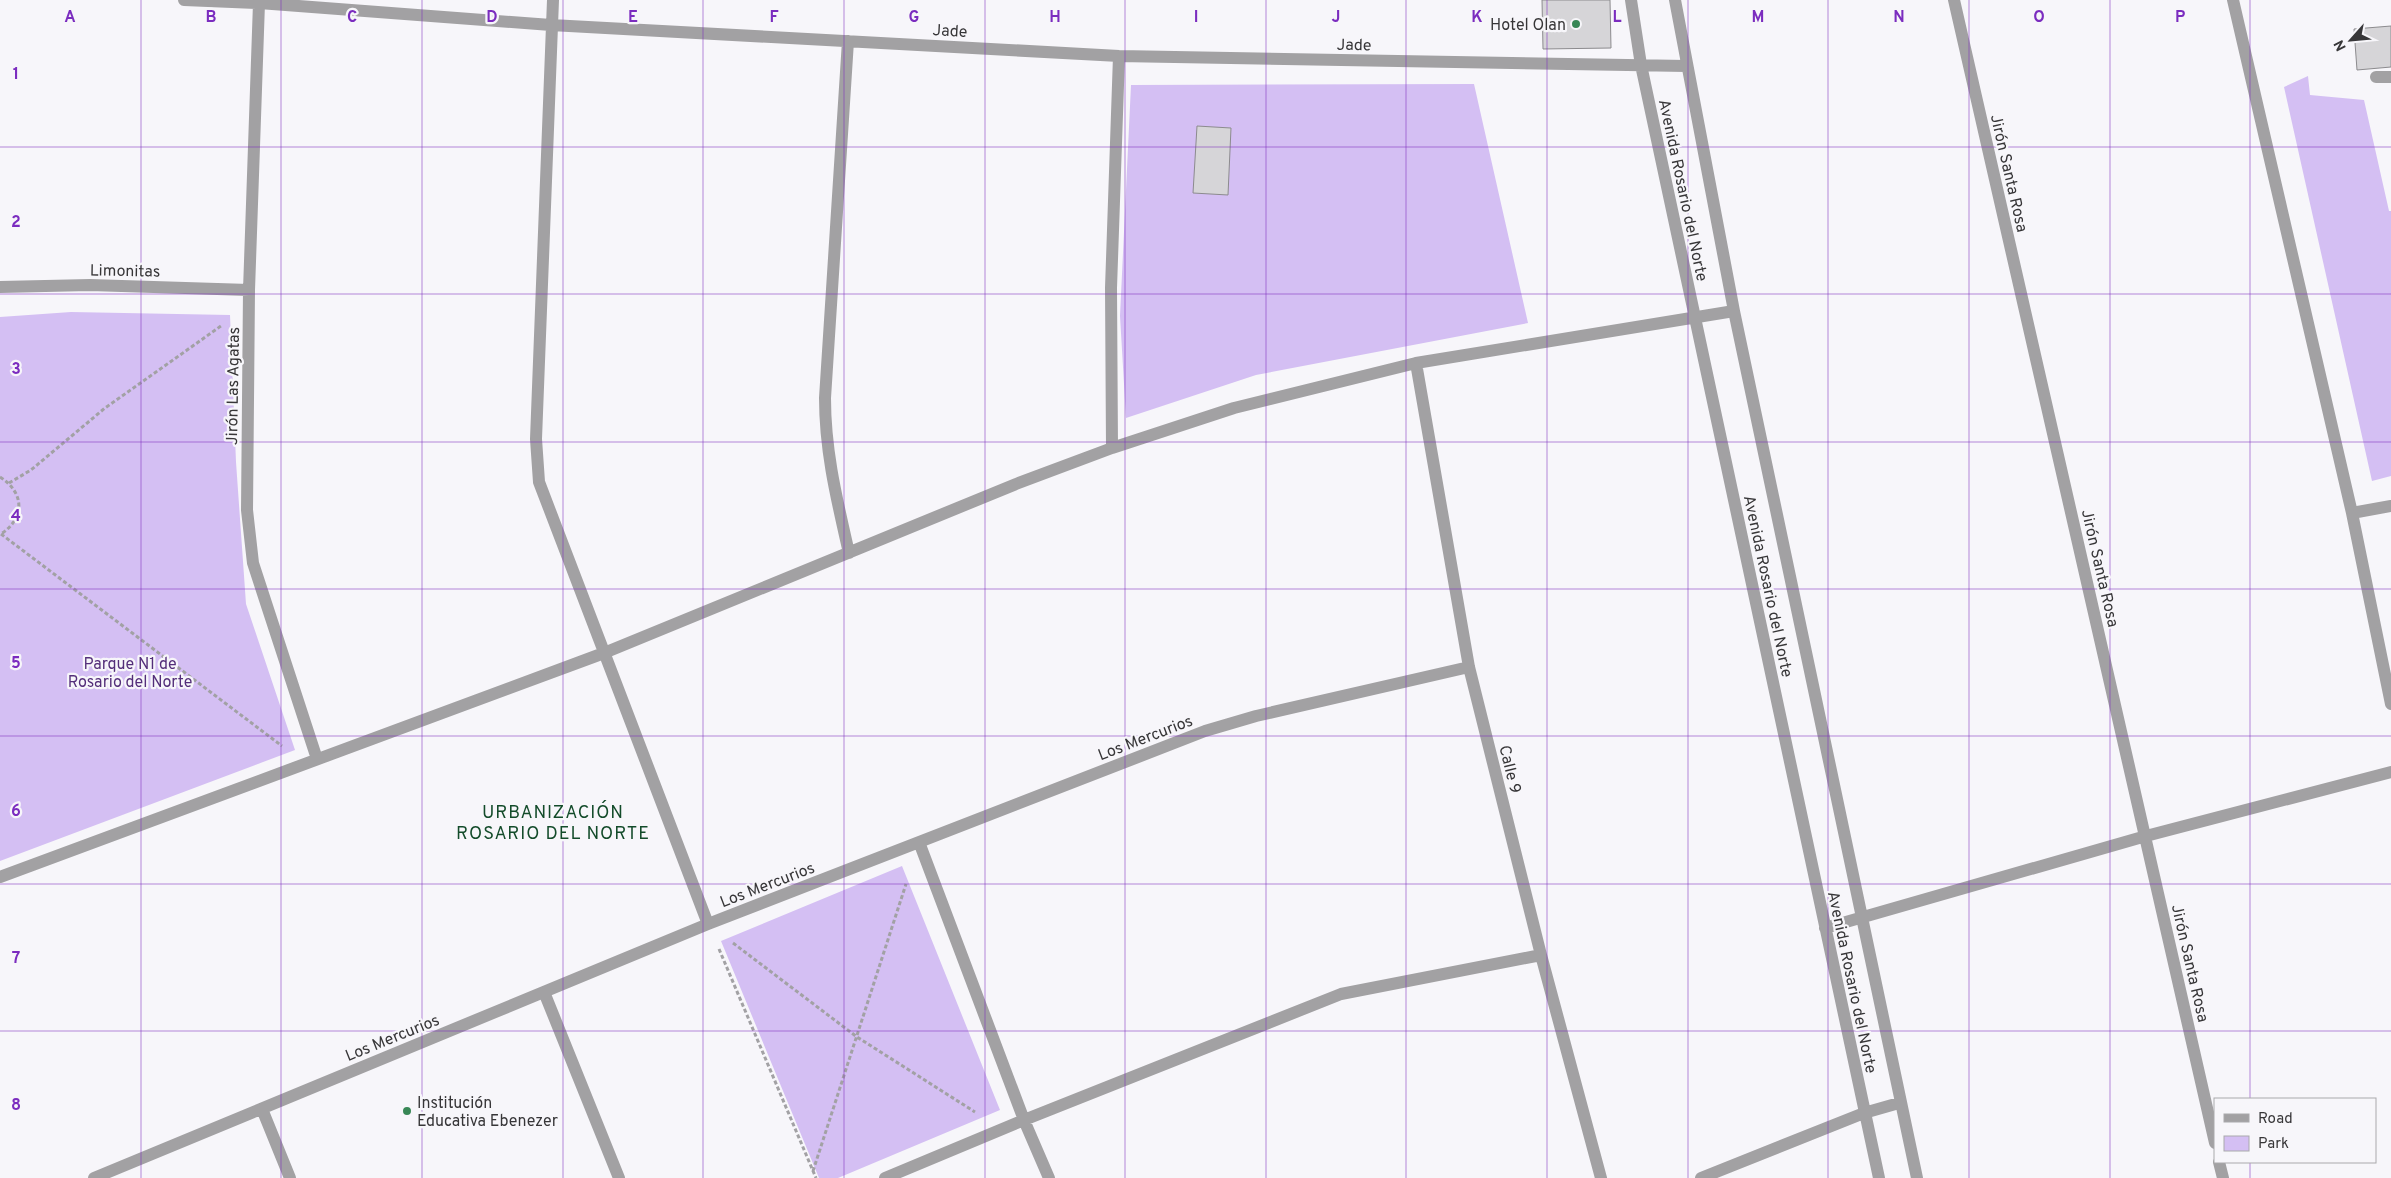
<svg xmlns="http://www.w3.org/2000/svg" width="2391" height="1178" viewBox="0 0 2391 1178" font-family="Overpass,sans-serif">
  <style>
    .green { fill: #d4bff3 }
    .building { fill: #d6d5d8; stroke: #8c8b8e }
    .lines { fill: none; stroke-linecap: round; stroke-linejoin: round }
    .path { stroke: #a2a1a4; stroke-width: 3; stroke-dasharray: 4 2.5; stroke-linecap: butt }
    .minor { stroke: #a2a1a3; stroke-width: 12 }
    .grid { fill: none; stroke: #7b2cbf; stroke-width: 1; stroke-opacity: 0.55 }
    .poi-dot { fill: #388756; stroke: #f7f6fa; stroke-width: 2 }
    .labels { text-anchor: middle; stroke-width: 4.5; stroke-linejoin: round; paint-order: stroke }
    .poi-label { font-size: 16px; fill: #373638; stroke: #f7f6fa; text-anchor: end }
    .street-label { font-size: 16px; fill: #373638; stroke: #f7f6fa }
    .park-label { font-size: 16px; fill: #542f7a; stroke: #f7f6fa }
    .neighbourhood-label { font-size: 18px; letter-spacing: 1px; fill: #134b2a; stroke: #f7f6fa }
    .grid-label { font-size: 16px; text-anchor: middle; font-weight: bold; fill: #7b2cbf; stroke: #f7f6fa; stroke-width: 4.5; stroke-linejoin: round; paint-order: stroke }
  </style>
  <rect width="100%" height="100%" fill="#f7f6fa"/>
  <path class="green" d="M2308,76l2,19 54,5 25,111h2v265l-19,5 -88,-394z
    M1474,84l54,239 -272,52 -130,43 -6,-102 11,-231z
    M71,312l159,3 6,147 10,142 49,146 -295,111v-544z
    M902,866l98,244 -162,68h-19l-98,-237z"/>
  <path class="building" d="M1542,0h68l1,48 -68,1z
    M2391,26v41l-34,3 -3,-41z
    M1197,126l34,2 -3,67 -35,-2z"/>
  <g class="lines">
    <path class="path" d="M0,477c25,16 25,41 1,57
      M9,483l22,-13 74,-62 116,-82
      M1,534l281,212
      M733,943l124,94 118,75
      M719,949l97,229
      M813,1171l93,-287"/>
    <path class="minor" d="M184,0l75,3 292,22 568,31 567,10
      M553,0l-17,439 3,43 169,442
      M1631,0l10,65 238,1113
      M1675,0l59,311 183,867
      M1954,0l261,1143
      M2233,0l119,513 39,191
      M259,3l-10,287 -2,220 6,53 64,196
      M848,41l-23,357c0,54 12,102 24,155
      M2376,77h15
      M0,287l90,-2 159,5
      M1416,363l53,304 72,288 60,223
      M1112,448l-1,-160 8,-232
      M2352,513l39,-7
      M919,842l105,278 25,58
      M0,877l604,-224 412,-169 96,-36 122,-40 182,-45 318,-52
      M1825,928l321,-92 245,-64
      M544,992l75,186
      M262,1109l28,69
      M2219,1162l4,16
      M94,1178l614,-254 497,-193 51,-15 213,-49
      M885,1178l139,-58 317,-126 200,-39
      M1701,1178l163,-65 35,-10"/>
  </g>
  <path class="grid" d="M141,0v1178M281,0v1178M422,0v1178M563,0v1178M703,0v1178M844,0v1178M985,0v1178M1125,0v1178M1266,0v1178M1406,0v1178M1547,0v1178M1688,0v1178M1828,0v1178M1969,0v1178M2110,0v1178M2250,0v1099M0,147h2391M0,294h2391M0,442h2391M0,589h2391M0,736h2391M0,884h2391M0,1031h2391M2250,1162v16"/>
  <g class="poi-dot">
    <circle cx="1576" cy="24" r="5"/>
    <circle cx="407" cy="1111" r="5"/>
  </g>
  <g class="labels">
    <g class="poi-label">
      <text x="1566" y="30">Hotel Olan</text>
      <text x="417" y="1108" text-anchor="start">Institución<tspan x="417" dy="18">Educativa Ebenezer</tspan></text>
    </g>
    <g class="street-label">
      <text transform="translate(950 30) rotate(3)" y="6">Jade</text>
      <text transform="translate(1354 44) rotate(1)" y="6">Jade</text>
      <text transform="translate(2010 173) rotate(77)" y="6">Jirón Santa Rosa</text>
      <text transform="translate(1684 190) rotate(78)" y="6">Avenida Rosario del Norte</text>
      <text transform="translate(125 270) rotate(1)" y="6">Limonitas</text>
      <text transform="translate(232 386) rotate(-89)" y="6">Jirón Las Agatas</text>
      <text transform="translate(2101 568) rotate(77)" y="6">Jirón Santa Rosa</text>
      <text transform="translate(1769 586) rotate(78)" y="6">Avenida Rosario del Norte</text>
      <text transform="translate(1145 737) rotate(-21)" y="6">Los Mercurios</text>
      <text transform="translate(1511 769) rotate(76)" y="6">Calle 9</text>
      <text transform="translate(767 884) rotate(-21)" y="6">Los Mercurios</text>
      <text transform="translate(2191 963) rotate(77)" y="6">Jirón Santa Rosa</text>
      <text transform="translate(1853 982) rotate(78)" y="6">Avenida Rosario del Norte</text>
      <text transform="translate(392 1037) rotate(-22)" y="6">Los Mercurios</text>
    </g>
    <g class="park-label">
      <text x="130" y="669">Parque N1 de<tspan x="130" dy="18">Rosario del Norte</tspan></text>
    </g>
    <g class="neighbourhood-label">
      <text x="553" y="818">URBANIZACIÓN<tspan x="553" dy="21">ROSARIO DEL NORTE</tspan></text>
    </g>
  </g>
  <g class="grid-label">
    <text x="70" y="22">A</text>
    <text x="211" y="22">B</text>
    <text x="352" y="22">C</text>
    <text x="492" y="22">D</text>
    <text x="633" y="22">E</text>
    <text x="774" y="22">F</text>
    <text x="914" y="22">G</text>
    <text x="1055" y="22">H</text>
    <text x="1196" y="22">I</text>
    <text x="1336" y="22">J</text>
    <text x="1477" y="22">K</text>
    <text x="1617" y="22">L</text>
    <text x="1758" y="22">M</text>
    <text x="1899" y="22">N</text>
    <text x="2039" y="22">O</text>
    <text x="2180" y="22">P</text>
    <text x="16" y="79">1</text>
    <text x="16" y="227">2</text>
    <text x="16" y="374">3</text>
    <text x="16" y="521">4</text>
    <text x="16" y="668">5</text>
    <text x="16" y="816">6</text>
    <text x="16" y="963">7</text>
    <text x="16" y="1110">8</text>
  </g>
  <rect x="2214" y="1098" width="162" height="65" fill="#f7f6fa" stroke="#aaa9ac"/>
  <rect x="2224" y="1114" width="25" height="8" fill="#a2a1a3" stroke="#aaa9ac"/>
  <text x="2258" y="1123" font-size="15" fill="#373638">Road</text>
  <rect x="2224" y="1136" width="25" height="15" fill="#d4bff3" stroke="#aaa9ac"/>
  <text x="2258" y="1148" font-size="15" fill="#373638">Park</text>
  <g transform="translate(2351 40) rotate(243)" stroke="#f7f6fa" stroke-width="4" paint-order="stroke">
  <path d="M0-4L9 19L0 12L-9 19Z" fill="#373638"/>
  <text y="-8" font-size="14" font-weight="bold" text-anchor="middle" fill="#373638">N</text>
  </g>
</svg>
